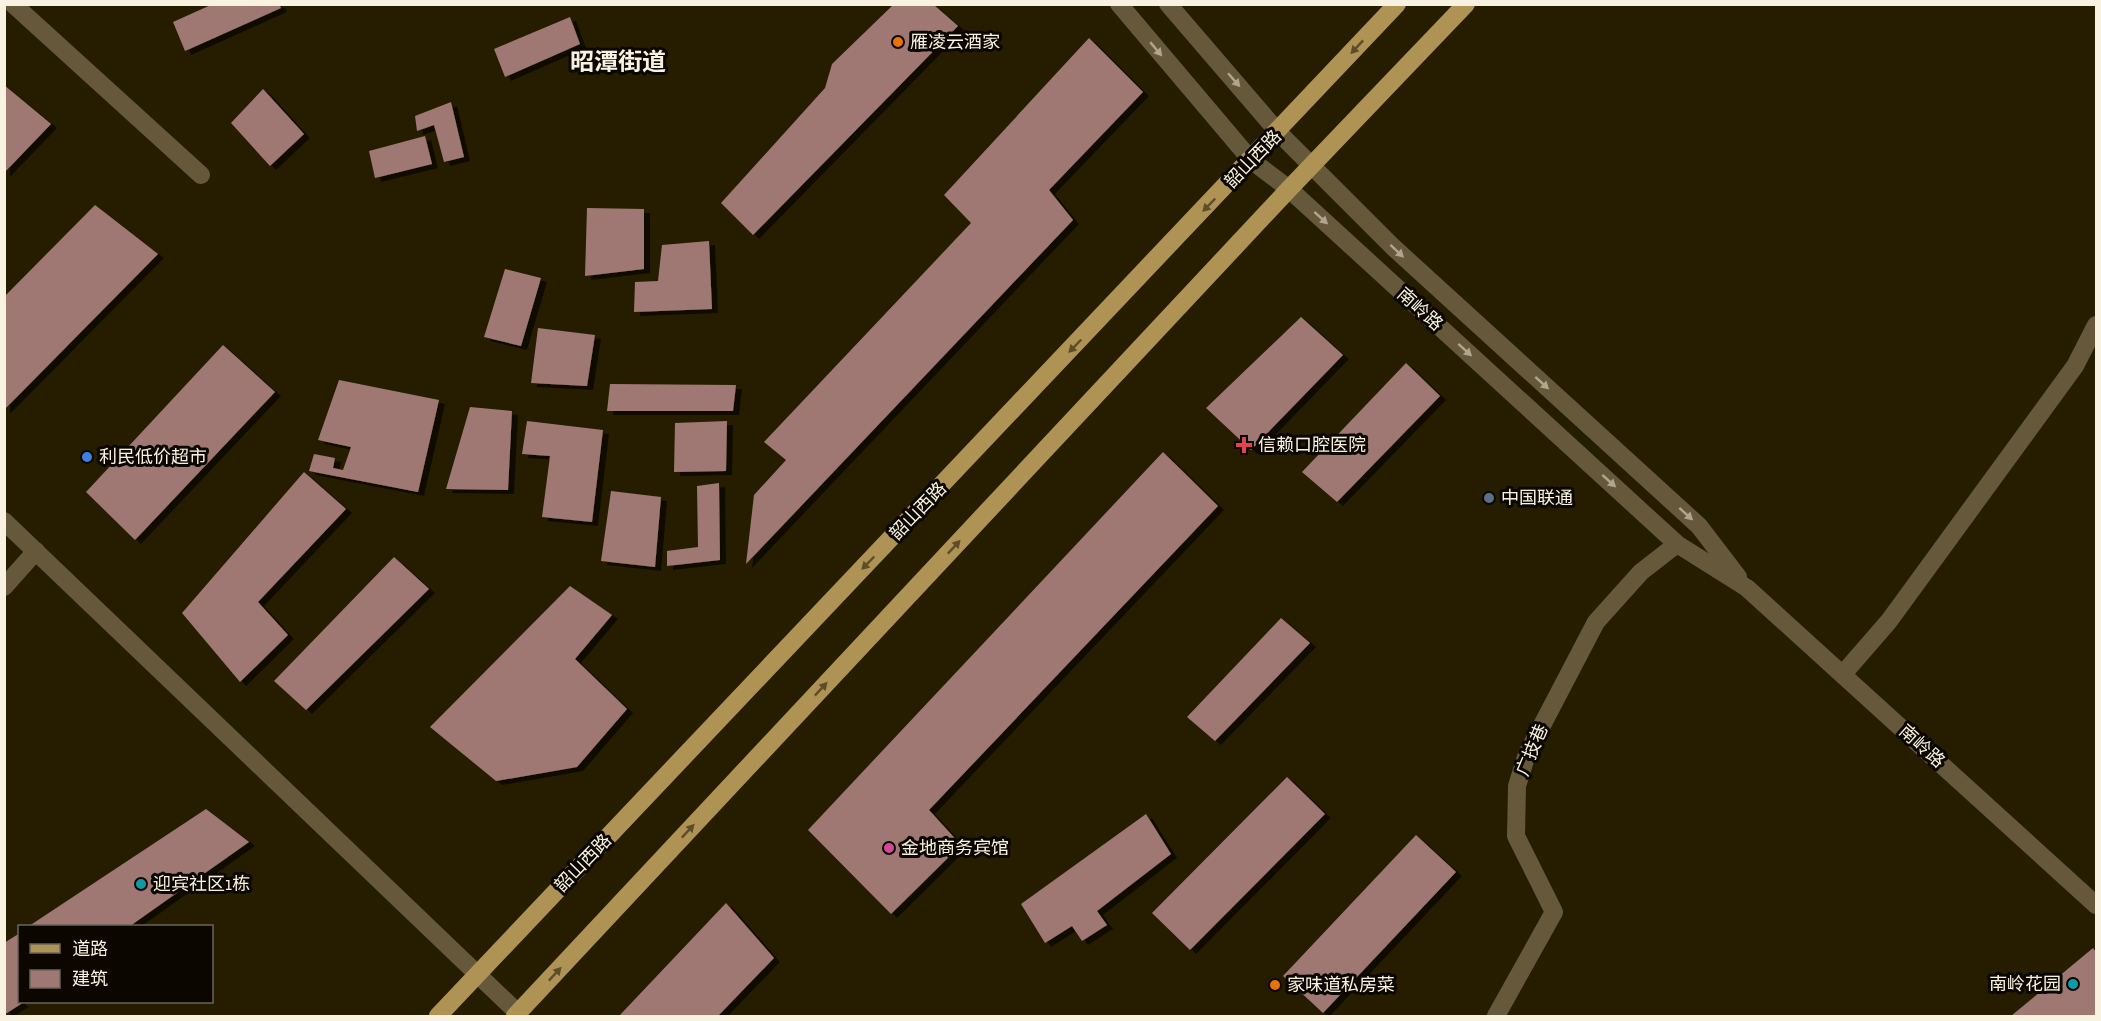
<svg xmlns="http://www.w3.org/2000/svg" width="2101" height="1021" viewBox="0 0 2101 1021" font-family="'Zilla Slab','Noto Sans SC',serif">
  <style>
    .building { fill: #9f7873; filter: url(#shadow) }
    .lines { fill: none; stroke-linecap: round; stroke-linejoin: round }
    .minor { stroke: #66583b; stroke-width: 18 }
    .major { stroke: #af9354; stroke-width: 18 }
    .oneway { fill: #5d4d2a }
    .oneway2 { fill: #b0a58e }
    .food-dot { fill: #e8710a; stroke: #0b0700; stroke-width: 2 }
    .health-dot { fill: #e0444e; stroke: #0b0700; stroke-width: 2 }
    .shop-dot { fill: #3f7fe0; stroke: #0b0700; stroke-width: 2 }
    .service-dot { fill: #5c6f8a; stroke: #0b0700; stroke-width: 2 }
    .hotel-dot { fill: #d1479c; stroke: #0b0700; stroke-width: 2 }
    .culture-dot { fill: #0f9aa8; stroke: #0b0700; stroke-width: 2 }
    .labels { text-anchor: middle; stroke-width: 6; stroke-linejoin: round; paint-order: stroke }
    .poi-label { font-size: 18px; fill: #f9f2e0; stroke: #0b0700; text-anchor: start }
    .street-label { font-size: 18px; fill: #f9f2e0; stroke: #0b0700 }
    .district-label { font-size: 24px; font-weight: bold; fill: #f9f2e0; stroke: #0b0700 }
  </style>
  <defs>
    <filter id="shadow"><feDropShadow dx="6" dy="4" stdDeviation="0" flood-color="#0009"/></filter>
  </defs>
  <rect width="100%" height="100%" fill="#261c00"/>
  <path class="building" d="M213,4h66l2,4 -96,43 -12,-29z
    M893,5h41l24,21 -205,209 -32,-32 104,-115 7,-24z
    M570,17l10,27 -75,33 -11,-28z
    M1089,38l54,54 -94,98 24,30 -327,344 8,-69 32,-35 -22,-18 207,-219 -27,-28z
    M4,85l47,39 -47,49z
    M263,89l41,45 -34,32 -39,-43z
    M451,102l13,55 -20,5 -10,-37 -17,6 -2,-15z
    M425,136l7,28 -57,14 -6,-27z
    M95,205l63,49 -154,156v-113z
    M587,208l57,1v60l-59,7z
    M709,241l3,68 -78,3 1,-30 23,-1 4,-36z
    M505,269l36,9 -20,68 -37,-9z
    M1301,317l42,38 -92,95 -45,-42z
    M538,328l57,7 -8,51 -56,-3z
    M223,345l52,47 -140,148 -49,-48z
    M1406,363l34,33 -103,106 -35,-30z
    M339,380l100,20 -21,92 -109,-21 5,-17 21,4 -2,10 10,2 8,-23 -33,-7z
    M610,384l126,1 -3,26h-126z
    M470,407l42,4 -4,79 -62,-1z
    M527,421l76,9 -11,92 -50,-5 8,-61 -28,-2z
    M727,421l-1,50 -52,1 1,-49z
    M1163,452l55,54 -289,304 32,35 -70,69 -83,-84z
    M304,472l42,37 -88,93 30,33 -48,47 -58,-69z
    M719,483l1,77 -53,6v-15l31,-4 -1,-61z
    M611,491l50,6 -6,70 -54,-6z
    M394,557l35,32 -123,121 -32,-29z
    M570,586l42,29 -37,44 52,50 -50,58 -81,14 -66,-54z
    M1281,618l29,25 -95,98 -28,-24z
    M1287,777l38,37 -135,136 -38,-37z
    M206,809l43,33 -119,84h-101z
    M1146,814l25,40 -74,57 10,14 -25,16 -10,-15 -27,17 -24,-39z
    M1416,835l40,37 -133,141 -40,-37z
    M726,903l48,55 -56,58h-99z
    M20,933v69h4l-20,13v-72z
    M2093,948l3,4v64h-85z"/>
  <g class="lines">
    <path class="minor" d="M13,4l188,171
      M1119,4l132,156 38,29 388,355 70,44 349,317
      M1168,4l110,128 115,115 306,279 39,51
      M4,521l514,492
      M4,587l32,-36
      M1843,674l46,-53 186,-255 21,-41
      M1496,1016l58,-104 -38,-76 1,-50 10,-32 69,-132 45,-50 36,-28"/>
    <path class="major" d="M438,1016l959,-1012
      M515,1016l774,-827 177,-185"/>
  </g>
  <defs><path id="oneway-solid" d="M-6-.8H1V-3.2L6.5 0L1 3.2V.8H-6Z" transform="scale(1.5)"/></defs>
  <g class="oneway">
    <use href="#oneway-solid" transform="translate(1357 47) rotate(133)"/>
    <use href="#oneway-solid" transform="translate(1209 205) rotate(134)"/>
    <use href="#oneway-solid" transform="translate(1075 346) rotate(134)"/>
    <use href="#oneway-solid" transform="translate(954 547) rotate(-47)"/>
    <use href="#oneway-solid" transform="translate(868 563) rotate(134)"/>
    <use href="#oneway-solid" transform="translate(821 689) rotate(-47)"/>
    <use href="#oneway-solid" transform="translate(688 831) rotate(-47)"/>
    <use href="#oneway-solid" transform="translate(555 974) rotate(-47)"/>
  </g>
  <g class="oneway2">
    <use href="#oneway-solid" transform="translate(1156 49) rotate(50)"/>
    <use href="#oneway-solid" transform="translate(1234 80) rotate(49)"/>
    <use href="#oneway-solid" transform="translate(1321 218) rotate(42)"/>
    <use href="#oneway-solid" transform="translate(1397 251) rotate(43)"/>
    <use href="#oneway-solid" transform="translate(1465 350) rotate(42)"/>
    <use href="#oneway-solid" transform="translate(1542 383) rotate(42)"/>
    <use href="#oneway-solid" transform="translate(1609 481) rotate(42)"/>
    <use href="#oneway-solid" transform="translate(1686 514) rotate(42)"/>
  </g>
  <g class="food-dot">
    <circle cx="898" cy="42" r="6"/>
    <circle cx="1275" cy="985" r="6"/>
  </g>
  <path class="health-dot" d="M1241 436h6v6h6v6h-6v6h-6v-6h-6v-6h6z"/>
  <circle class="shop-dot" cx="87" cy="457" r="6"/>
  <circle class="service-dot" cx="1489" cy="498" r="6"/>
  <circle class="hotel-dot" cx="889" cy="848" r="6"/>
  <g class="culture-dot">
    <circle cx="141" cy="884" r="6"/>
    <circle cx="2073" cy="984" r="6"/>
  </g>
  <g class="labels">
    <g class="poi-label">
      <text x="910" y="48">雁凌云酒家</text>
      <text x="1258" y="451">信赖口腔医院</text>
      <text x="99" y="463">利民低价超市</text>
      <text x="1501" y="504">中国联通</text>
      <text x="901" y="854">金地商务宾馆</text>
      <text x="153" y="890">迎宾社区1栋</text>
      <text x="2061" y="990" text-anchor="end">南岭花园</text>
      <text x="1287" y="991">家味道私房菜</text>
    </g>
    <g class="street-label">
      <text transform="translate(1253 159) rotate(-46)" y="6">韶山西路</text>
      <text transform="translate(1420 309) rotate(42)" y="6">南岭路</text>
      <text transform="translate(918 511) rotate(-46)" y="6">韶山西路</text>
      <text transform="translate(1922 746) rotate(42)" y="6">南岭路</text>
      <text transform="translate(1532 750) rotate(-67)" y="6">广技巷</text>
      <text transform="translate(583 863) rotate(-46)" y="6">韶山西路</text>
    </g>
    <g class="district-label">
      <text x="618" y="70">昭潭街道</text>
    </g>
  </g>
  <rect width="2101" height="1021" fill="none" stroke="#f9f2e0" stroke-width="12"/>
  <rect x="18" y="925" width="195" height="78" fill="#0b0700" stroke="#6a655a" stroke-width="1.5"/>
  <rect x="30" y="944" width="30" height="9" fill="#af9354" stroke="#6a655a" stroke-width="1.5"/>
  <text x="72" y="955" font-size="18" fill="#f9f2e0">道路</text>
  <rect x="30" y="970" width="30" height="18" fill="#9f7873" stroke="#6a655a" stroke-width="1.5"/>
  <text x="72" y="985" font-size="18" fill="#f9f2e0">建筑</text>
</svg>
